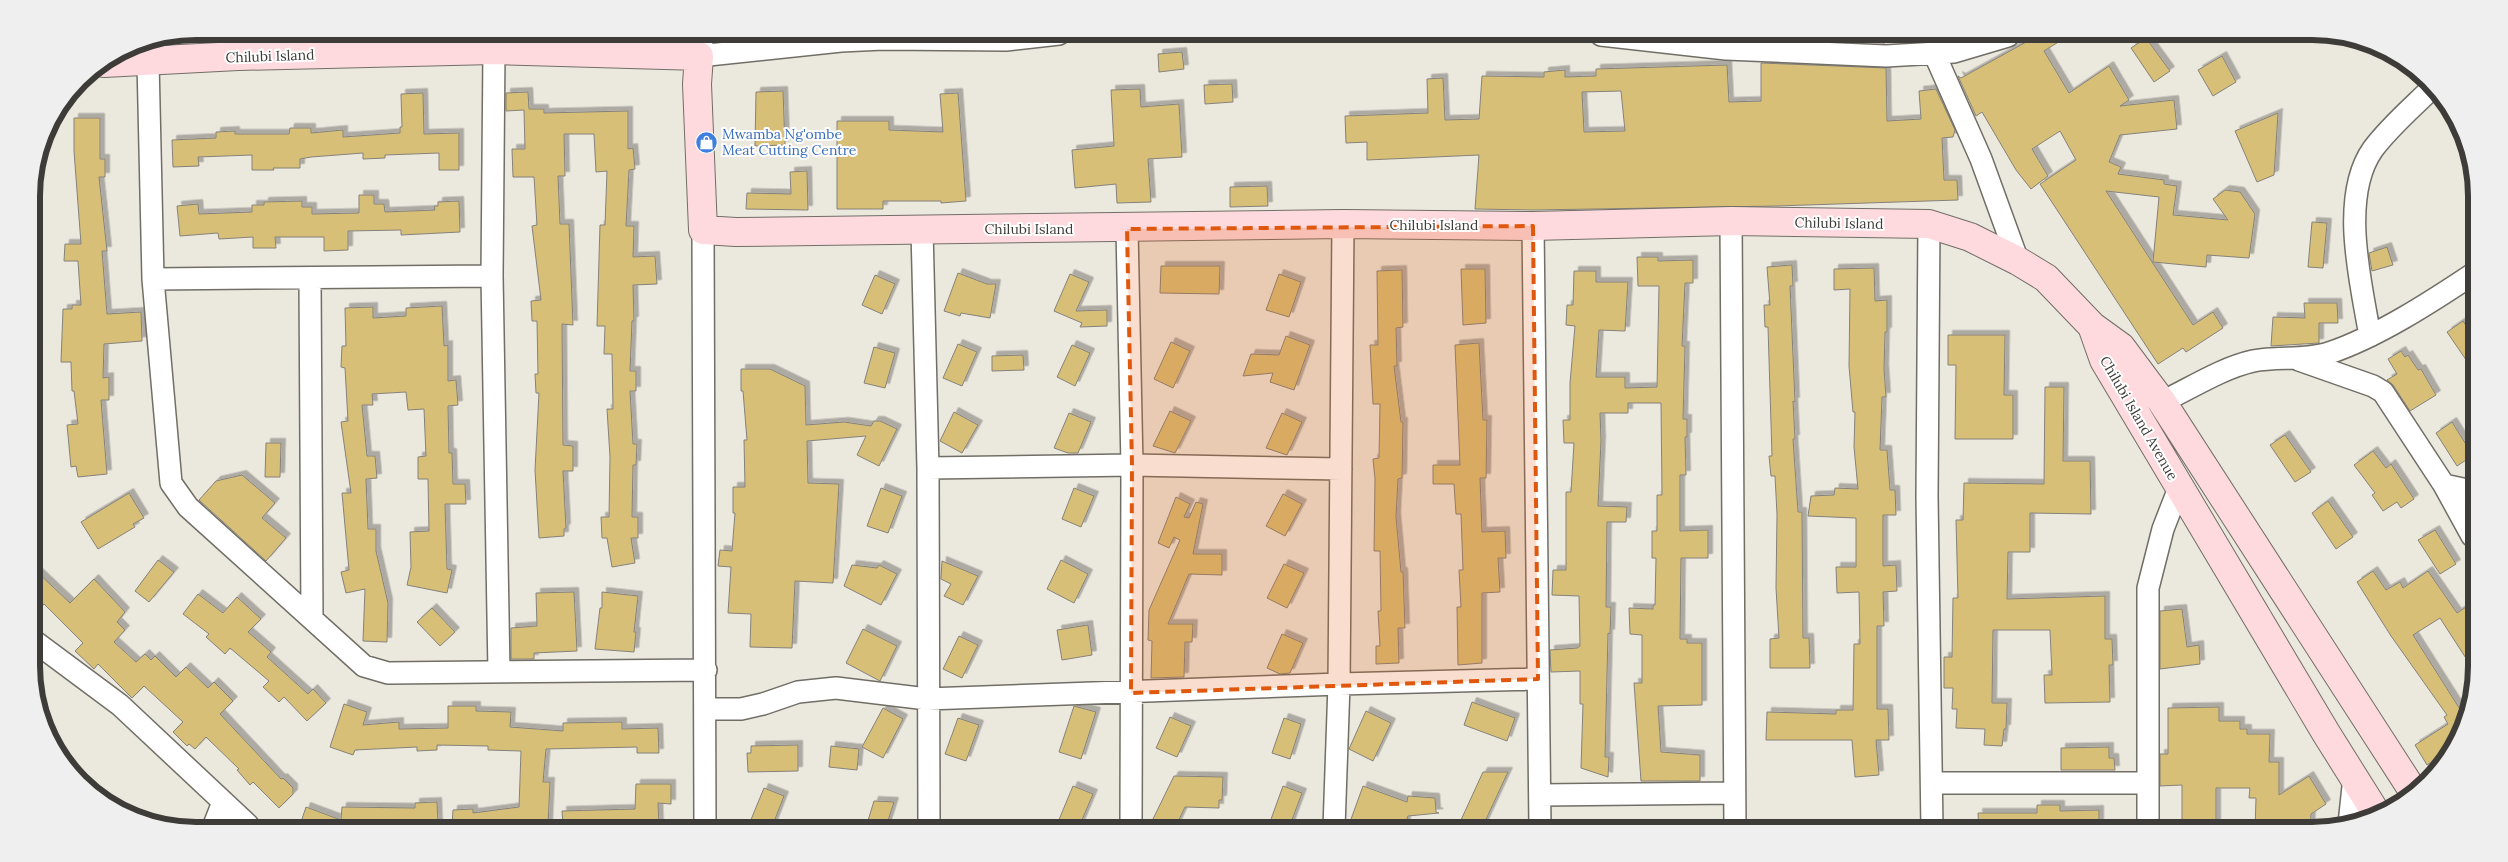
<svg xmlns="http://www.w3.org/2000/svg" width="2508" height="862" viewBox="0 0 2508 862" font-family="Lora,serif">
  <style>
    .building { fill: #d8bf77; stroke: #85827a; fill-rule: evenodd; filter: url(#shadow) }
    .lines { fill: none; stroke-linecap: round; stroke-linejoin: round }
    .street-casing { stroke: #716e66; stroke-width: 24 }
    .secondary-casing { stroke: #716e66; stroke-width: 30 }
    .street { stroke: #fff; stroke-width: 21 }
    .secondary { stroke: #fedadf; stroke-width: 28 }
    .marked { fill: #df580e; fill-opacity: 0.2; stroke: #df580e; stroke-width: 4; stroke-dasharray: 10 6; stroke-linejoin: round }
    .labels { text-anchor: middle; stroke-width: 4; stroke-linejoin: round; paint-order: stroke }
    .street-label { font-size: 14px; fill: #3d3c38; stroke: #fff }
    .shop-label { font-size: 14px; fill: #366cbe; stroke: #fff; text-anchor: start }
    .rim { fill: none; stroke: #3d3c38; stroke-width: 6 }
  </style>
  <defs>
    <filter id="shadow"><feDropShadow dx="4.5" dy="-4.5" stdDeviation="0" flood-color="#0004"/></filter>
  </defs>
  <rect width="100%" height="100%" fill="#ebe8de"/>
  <path class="building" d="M1760,35l125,1v7l-125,-5z
    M2037,36h31l-24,15 25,42 40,-27 20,34 -9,6 54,-6 3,29 -57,6 -11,27 12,5 -3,7 46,6v4l13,2 -4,29 55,5 -15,-21 12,-9 15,2 15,22 -6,44 -42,-3 -1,12 -53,-5 6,-65 -53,-6 87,134 20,-13 10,16 -37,24 -3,-4 -25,16 -118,-180 36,-24 -16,-29 -28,18 16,27 -17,13 -15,-19 -34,-58 -6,4 -18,-40 3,2z
    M2146,38l24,33 -16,11 -23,-34z
    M1182,52l2,17 -25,3 -1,-18z
    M2222,56l14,26 -23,14 -15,-26z
    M1761,63l125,5 1,53 34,-2 -2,-28 17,-2 19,41 -2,7 -11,1 2,42h13l1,20 -182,6 -243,4 -58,-1 4,-54 -112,5v-18l-21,1 -1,-27 83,-3 -1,-34 16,-1 2,42 34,-1 3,-43 62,1v-5l21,-2v7l31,-1v-7l131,-4 2,37 32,-1zM1621,91l4,40 -41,1 -2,-40z
    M1232,84l1,18 -28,2 -1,-19z
    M1140,89l1,18 38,-3 3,53 -34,2 3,43 -34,1 -1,-19 -41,4 -3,-38 42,-4 -3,-56z
    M783,91l2,54 -30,1 1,-54z
    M528,92l1,17h15v4l84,-2v38l5,-1 2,21 -6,1 -3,56h8l-1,31 22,-1 2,28 -24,1 1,36h-2l-2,50h6v20h-6l3,53h4l-1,21h-3l-1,52h6v21h-7l4,25 -23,4 -5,-29h-5l-1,-21h8l1,-60 -3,-48h6l-1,-55h-8l1,-28h-8l3,-101h5l2,-54 -11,1 -2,-38h-30l1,42h-7l2,48h9l4,101 -11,-1 1,121 10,1v25h-10l3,57 -2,1v7l-25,2 -4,-68 4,-77h-3l-1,-19h3l-1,-53h-5l-1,-20 10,-1 -9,-74 5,-1 -3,-48h-21l-1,-28h13l-1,-39 -18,1v-18z
    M423,93l1,41 35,-1v37h-20v-17l-54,2v3l-22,1v-6l-52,4 -11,2v9h-27l1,2h-22v-15l-54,2 1,9 -26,1 -1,-27 44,-2v-6l19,-1v3h54l1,-6h21v5l32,-3v7l57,-4v-6h2l-1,-33z
    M958,93l8,108 -25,2v-2h-58v8h-46v-88h52v9l54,2 -3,-38z
    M2278,113l-4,62 -17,7 -22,-51z
    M74,118h26v41h5v18h-6l8,74h-5l5,63 34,-2 1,29 -38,3 -1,34 6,-1v23h-8l6,74 -29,3 -2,-11 -5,1 -4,-42 11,-1 -4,-33h-2l-1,-29h-10l2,-53h9v-4h9l-3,-44h-14l1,-17h16l-7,-93z
    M807,171l1,39 -62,-1 1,-16 44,1 -1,-22z
    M1267,186l1,20 -38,1v-20z
    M359,195h15v9h10l1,8 50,-2 -1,-4h4v-4l21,-1 1,31 -59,3v-5l-53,1v19l-24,1v-14h-49l1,11h-23v-11l-34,2 -1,-6 -38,3 -3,-30 21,-2 1,10 53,-2v-7h12v-3l38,-1v6h10v7l47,-1z
    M2312,222l15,1 -4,45 -15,-1z
    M2387,247l6,18 -21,6 -3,-18z
    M1637,257h21v4l35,-1v23h-8l-3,63h3l-2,73h4v18h-2l1,38h-6v56l28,-1v28h-27l-1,81h7v4h15v62l-44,1 3,46 39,3v26h-59l-7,-98h8v-48l-12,-1 -1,-26 24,1v-4h2l1,-47h-4v-27h5v-36h5l-1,-92h-33v10h-28l1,28 -3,65 29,1 -1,15h-19l-1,85h5l-1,27 -2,-1 -3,124h4l-1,20 -27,-9 2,-64h-3v-33l-29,1 -1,-22 27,-2 3,-2 -1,-50 -27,-1 1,-25h13v-78h5l3,-49h-10l-1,-23h7v-37l5,-57 -9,-1 1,-20h6l1,-34h22v11h32l-3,49 -26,-1 -3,47h29v11l32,-1 2,-101h-21z
    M1792,265l1,21h-3l5,116 -2,-1 2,38h-2l5,73h4l1,126h6l1,30h-40v-29l9,-1 -3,-50 1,-74 -2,-38h-4l-2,-20h3l-4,-129h-3l-1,-22h6l-3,-38z
    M1161,266h59l-1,28 -59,-1z
    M1874,268l1,33 12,-1v32h-2l-1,37 2,28h-4l-2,53h7l3,40h5l1,25h-13v51l13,-1 1,26 -14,1 1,34h-7v83h11l1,31h-13l3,35 -24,2 -3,-37h-86l1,-28 69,2v-4h17l1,-66h6l-1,-52 -22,1 -1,-26h20v-49l-48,-2 3,-20 23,-1 1,-7 23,1 -4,-42 1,-35h-2l-4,-46 1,-77 -16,1v-21z
    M1461,269h24l1,54 -23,2z
    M1402,270l1,57 -7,1 1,38h-3l7,56h2l-1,56 -4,1 -2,38 5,55h2l2,56h-7l1,35 -23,1v-18h4l-2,-35h3l-1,-60h-6l1,-72 -2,-20 6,-1 1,-54h-7l-3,-59h8l-1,-74z
    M958,273l29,11h9l-6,34 -29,-5 -1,3 -16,-5z
    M1070,274l19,8 -13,29 31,-1v16l-27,1 2,-4 -28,-12z
    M1279,274l22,8 -12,35 -23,-7z
    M875,275l20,9 -13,30 -20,-9z
    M2304,303h33l1,20h-19v20l-48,3 2,-29 32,1z
    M442,306l2,40 4,-1v36l8,-1 2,25 -10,1 1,47h3l1,31h12l1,20h-21l2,65 5,1 -5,23 -40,-8 4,-18 -1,-35 19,-1 -1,-52h-10v-22l8,-1 -2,-47 -16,1 -2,-18 -34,2 1,11h-11l5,51h8l2,22 -11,1 2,50h8v22l12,52 -1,39 -24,-1 2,-52 -19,4 -5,-21 8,-2 -7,-77h9l-10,-71 7,-1 -3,-53 -4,-1 1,-21h4l-1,-38 28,-1v11l33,-2v-8z
    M2463,321l10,15v34l-26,-38z
    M1948,335h57l-1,60h9v44h-58l1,-74h-8z
    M1286,336l24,9 -16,45 -24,-8 3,-9 -30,3 8,-22 28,1z
    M1171,342l19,9 -17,37 -19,-9z
    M1479,343l4,77h4l-1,58h-6l2,54 23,-1 1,27h-8l2,34 -18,1v70l-24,2 -1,-58h4l-2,-37h4l-2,-56h-5l-2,-30h-21v-19h27l-5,-120z
    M958,344l19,8 -15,34 -19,-8z
    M1072,345l18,8 -15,33 -18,-9z
    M874,347l21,6 -10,35 -21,-5z
    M2401,351l4,6 3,-2 10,15 3,-1 15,26 -26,16 -17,-26 -6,-5 10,-6 -9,-15z
    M1023,355l1,15 -32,1v-15z
    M741,369h29l35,17 1,39 38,-3 27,4 3,-5h6l17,8 -18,37 -22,-11 9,-19 -59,5 1,42 31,1 -6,99 -38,-2 -3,67 -42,-1 1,-33 -23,-1 3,-46 -13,-1 2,-16 12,1 3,-38h-2v-26h12l-1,-47h3l-4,-49h-2z
    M2045,387h19l-1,74h27l1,53 -61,-1v39h-22l-1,47 98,-3v43h7l1,26h-4l1,37 -65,1 -1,-28h8l-2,-45h-57l-1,73h15l-1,26h-2l-2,17 -18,-1 1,-16 -29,-1 1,-19h-5l1,-21h-9v-31h8l1,-59h5l-2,-78h7l1,-37 80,1z
    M1170,411l21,10 -16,32 -22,-7z
    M954,412l24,13 -16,28 -22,-12z
    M1069,413l22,9 -13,31h-10l-14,-5z
    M1282,413l20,9 -15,33 -21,-7z
    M2452,422l20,32v2l-15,10 -21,-33z
    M2285,435l26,37 -16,10 -25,-37z
    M266,443h15l-1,34h-15z
    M2373,451l13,17 5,-4 23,35 -13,9 -4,-6 -14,9 -11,-16 3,-2 -21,-28z
    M242,475l33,28 -13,15 24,20 -20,23 -67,-61 17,-19z
    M881,488l21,8 -14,37 -21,-7z
    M1074,488l20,8 -13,31 -19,-8z
    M129,493l15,25 -11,6 2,3 -37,22 -17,-27z
    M1283,494l19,10 -17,32 -19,-10z
    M1176,497l14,7 -6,13 5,1 7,-16 7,2 -10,50h29v21l-33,-1 -21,50h25l-1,18h-7l-1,35 -33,1 1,-37 -4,-1 1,-30 31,-70 -6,-3 -5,11 -11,-5z
    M2328,501l25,36 -17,12 -24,-36z
    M2435,530l21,34 -16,10 -22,-34z
    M158,560l16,12 -25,30 -14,-11z
    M1061,560l27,14 -14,29 -27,-14z
    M942,561l36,15 -15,29 -19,-9 7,-12 -10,-5z
    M1284,564l20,9 -17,35 -20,-10z
    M852,565l25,3 2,-3 18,9 -16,31 -37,-19z
    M34,569l36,34 24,-24 31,33 -8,10 8,8 -11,12 22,20 9,-8 6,6 4,-4 21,21 10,-10 22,21 6,-6 19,19 -13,13 61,65 2,-1 10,10v6l-14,14 -26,-26 -3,3 -13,-15 2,-1 -33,-32 -11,12 -6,-5 -2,2 -14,-14 10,-10 -39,-36 -12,12 -34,-34 -4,5 -19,-18 8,-8 -39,-39 -10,10z
    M2373,571l13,19 14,-8 3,6 25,-17 29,42 15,-10 -1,63 -31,-48 -27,17 50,79 8,-5 -18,39 -26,17 -12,-20 33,-21 -4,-7 3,-2 -56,-79 -34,-54z
    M574,592l3,59 -43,2v6h-23v-31l26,-2 -1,-33z
    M602,592l36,4 -4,36h2l-2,20 -39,-3 5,-41h2z
    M198,594l25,19 14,-16 24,22 -13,13 23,20 -4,5 41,37 5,-5 13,14 -19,18 -23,-24 -5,5 -16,-15 6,-6 -39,-33 -5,6 -19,-17 3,-3 -26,-20z
    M432,608l23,24 -15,14 -23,-24z
    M2182,609l5,38 12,-2 1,19 -40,5v-58z
    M1088,625l4,30 -30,5 -5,-30z
    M863,629l34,17 -17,35 -34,-18z
    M1282,634l21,9 -13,30 -10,1 -13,-6z
    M959,636l19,9 -16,33 -19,-9z
    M1472,702l43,16 -8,23 -43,-16z
    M344,704l23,8 -4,13 36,-3v7l49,-1v-22h28v5l35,1 -1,15 53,4v-8l59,-1v7l36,-1 1,25h-22v-6l-91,2 -3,33h7l-2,43 -96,1 1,-16 20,-1v4l46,-6 2,-56 -33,-1v-4l-51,-1v5l-20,1v-4l-62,3 -2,5 -23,-8z
    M1074,706l22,6 -15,47 -22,-7z
    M2219,707v14h21v8h7v5h23l-1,28h10v33l30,-19 17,28 -15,10 -1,16h-55l1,-32h-7l1,-10h-34v41l-34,1v-45l-22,1v-32h8v-46z
    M883,708l20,11 -20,39 -21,-11z
    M1366,711l25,12 -18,38 -24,-12z
    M1170,717l21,9 -14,31 -21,-9z
    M958,718l21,7 -13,36 -21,-7z
    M1284,718l17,6 -11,35 -18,-6z
    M798,745v26l-50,1 -1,-19h4v-7z
    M831,746l28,3 -2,21 -28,-3z
    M2109,747v11h5l1,12h-54v-22z
    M1483,772h25l-26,56h-3l-18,-8z
    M1174,776l49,1 -1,23h-3v8l-34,-1 -10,21 -22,-9z
    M636,784h35v20l-13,-1 1,23h-96l-1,-15 73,-2z
    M1073,786l20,8 -14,33h-9l-12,-5z
    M1283,786l19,7 -13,35 -19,-6z
    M1363,786l44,16 1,-6 27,2 1,14 3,1 -31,3 -4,12h-36l-18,-6z
    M764,788l20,8 -12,31h-10l-12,-5z
    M874,801l20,1 -8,25h-20z
    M437,802l1,23h-138l6,-18 35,13 1,-13 73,1v-5z
    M2037,805h23v6l39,-1v20h-120l-1,-17h59z"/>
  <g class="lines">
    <defs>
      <path id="street" d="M704,33l-5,23 142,-15 42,-2 123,1 53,-6
        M1601,35l125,14 160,7 68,-4 54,-16
        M494,50l-2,226 7,396
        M1935,55l46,104 37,102
        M148,62l5,217 18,204 17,24 176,159 24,7 318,-3
        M1731,221l4,608
        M1929,224l-2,272 5,333
        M1533,226l7,602
        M1127,229l5,236 -1,362
        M703,230l2,596
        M922,230l6,238 1,359
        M310,278l2,341
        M153,279l339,-3
        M2370,336c-9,-53 -31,-139 3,-187 17,-23 41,-43 61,-63
        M2299,360l74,26 10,6 61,93 28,6
        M2162,402c29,-14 60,-34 91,-41 24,-5 52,0 76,-8 48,-16 102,-51 144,-79
        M928,468l204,-3 209,4
        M2444,485l28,51
        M34,641l86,64 128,120
        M706,709h35l22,-5 35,-12 38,-4 91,11 412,-15 199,-5
        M1932,783h216
        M1540,795l194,-2
        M2349,824l5,-47
        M214,825l9,-23
        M1334,828l5,-144 4,-460
        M2148,830v-242l15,-59 16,-41"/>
      <path id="secondary" d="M104,63l134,-7 256,-6 205,6 -2,28 6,146 33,2 607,-8 190,2 198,-5 198,3 41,13 48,24 28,17 46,48 29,21 41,55 253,392
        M2092,326l12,34 222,373 52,83"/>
    </defs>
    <use href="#street" class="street-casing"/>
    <use href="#secondary" class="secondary-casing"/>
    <use href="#street" class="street"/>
    <use href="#secondary" class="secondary"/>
  </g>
  <path class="marked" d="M1533,226l5,453 -407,14 1,-228 -5,-236z"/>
  <defs>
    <symbol id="shop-disc" viewBox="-11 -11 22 22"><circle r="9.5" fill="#3f7fe0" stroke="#fff"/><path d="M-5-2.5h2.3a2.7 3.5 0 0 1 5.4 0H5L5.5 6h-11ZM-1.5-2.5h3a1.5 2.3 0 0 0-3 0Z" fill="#fff"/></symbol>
  </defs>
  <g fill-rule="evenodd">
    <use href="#shop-disc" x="694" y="130" width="25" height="25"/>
  </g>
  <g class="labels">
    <g class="street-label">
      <text transform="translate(270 56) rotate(-2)" y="5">Chilubi Island</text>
      <text transform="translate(1839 223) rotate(1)" y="5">Chilubi Island</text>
      <text x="1434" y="230">Chilubi Island</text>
      <text x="1029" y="234">Chilubi Island</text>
      <text transform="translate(2139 418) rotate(60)" y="5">Chilubi Island Avenue</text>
    </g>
    <g class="shop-label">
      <text x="722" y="139">Mwamba Ng'ombe<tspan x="722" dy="16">Meat Cutting Centre</tspan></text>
    </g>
  </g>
  <path d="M0 0H2508V862H0ZM196 40H2312A156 156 0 0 1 2468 196V666A156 156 0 0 1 2312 822H196A156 156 0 0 1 40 666V196A156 156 0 0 1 196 40Z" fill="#efefef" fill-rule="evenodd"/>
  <path class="rim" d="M196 40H2312A156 156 0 0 1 2468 196V666A156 156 0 0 1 2312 822H196A156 156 0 0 1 40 666V196A156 156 0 0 1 196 40Z"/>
</svg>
